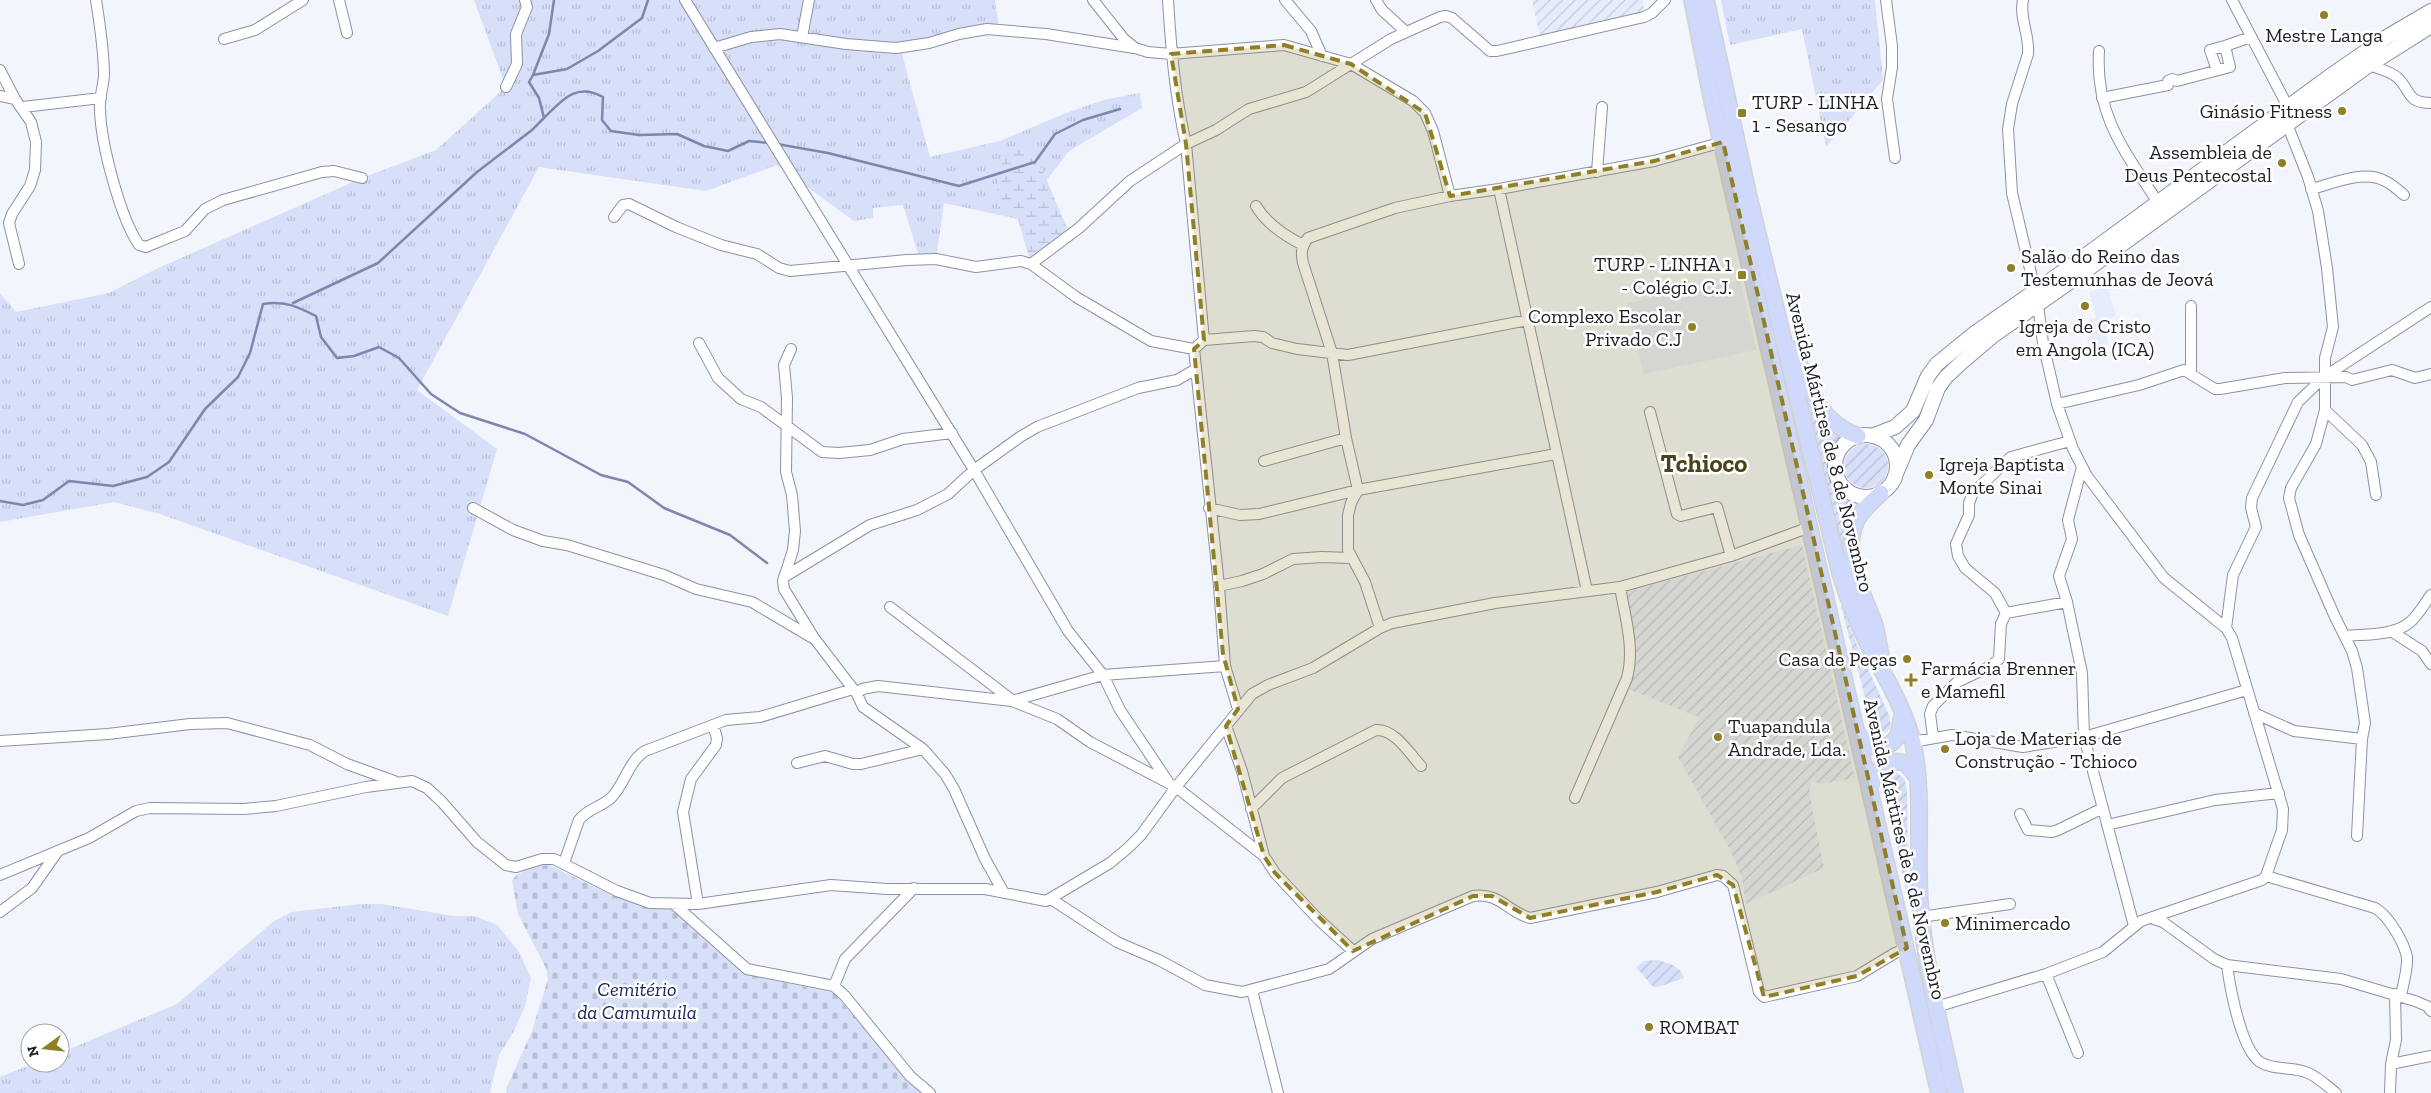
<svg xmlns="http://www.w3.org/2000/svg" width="2431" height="1093" viewBox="0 0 2431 1093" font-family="'Zilla Slab',serif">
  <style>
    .built { fill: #e7ecfc }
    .industrial { fill: url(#industrial-furrows) }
    .grass { fill: url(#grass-tufts) }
    .wetland { fill: url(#wetland-marsh) }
    .cemetery { fill: url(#cemetery-stones) }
    .garden { fill: url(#garden-furrows) }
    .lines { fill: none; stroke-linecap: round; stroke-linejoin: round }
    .stream { stroke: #7c87ae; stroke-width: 2.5 }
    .street-casing { stroke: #8d92a3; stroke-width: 12 }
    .secondary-casing { stroke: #8d92a3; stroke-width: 16 }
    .primary-casing { stroke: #d2d2d3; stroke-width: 18 }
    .street { stroke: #fff; stroke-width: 10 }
    .secondary { stroke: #fff; stroke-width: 14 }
    .primary { stroke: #cfd9fb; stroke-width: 15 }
    .marked { fill: #8f7f26; fill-opacity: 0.2; stroke: #8f7f26; stroke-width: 4; stroke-dasharray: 10 6; stroke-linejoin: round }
    .poi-dot { fill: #8f7f26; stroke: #fff; stroke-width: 2 }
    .labels { text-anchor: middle; stroke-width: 5; stroke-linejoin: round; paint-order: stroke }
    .poi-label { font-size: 20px; fill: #1d1f25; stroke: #fff; text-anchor: start }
    .street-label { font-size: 20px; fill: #1d1f25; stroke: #fff }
    .park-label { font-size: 20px; font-style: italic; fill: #1b2462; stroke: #fff }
    .district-label { font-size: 25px; font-weight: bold; fill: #4a4219; stroke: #fff }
  </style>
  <defs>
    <pattern id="industrial-furrows" width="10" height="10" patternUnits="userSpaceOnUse" patternTransform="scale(1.25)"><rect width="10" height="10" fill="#e7ecfc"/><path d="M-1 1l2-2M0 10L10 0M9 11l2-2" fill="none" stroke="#c6cad8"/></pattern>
    <pattern id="grass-tufts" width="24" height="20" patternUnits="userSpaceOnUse" patternTransform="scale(1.25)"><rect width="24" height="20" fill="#d7dff9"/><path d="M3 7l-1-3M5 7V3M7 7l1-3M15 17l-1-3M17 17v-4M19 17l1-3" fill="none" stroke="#b8bfd5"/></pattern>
    <pattern id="wetland-marsh" width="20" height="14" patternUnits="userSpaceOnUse" patternTransform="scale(1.25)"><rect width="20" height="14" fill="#d7dff9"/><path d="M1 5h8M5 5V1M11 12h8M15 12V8" fill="none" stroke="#b8bfd5"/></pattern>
    <pattern id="cemetery-stones" width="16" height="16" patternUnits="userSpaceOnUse" patternTransform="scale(1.25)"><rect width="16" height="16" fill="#d7dff9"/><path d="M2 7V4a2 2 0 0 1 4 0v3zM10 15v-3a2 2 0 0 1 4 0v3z" fill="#b8bfd5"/></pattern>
    <pattern id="garden-furrows" width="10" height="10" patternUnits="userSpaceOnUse" patternTransform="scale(1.25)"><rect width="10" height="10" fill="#d7dff9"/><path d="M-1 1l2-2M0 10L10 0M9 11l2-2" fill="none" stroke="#b8bfd5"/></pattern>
  </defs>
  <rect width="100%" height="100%" fill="#f2f5fc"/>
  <path class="built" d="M1740,280l16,70 -112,24 -17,-71z
    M2106,281l10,34 -11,7 3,22 -20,3 -1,-26 9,-3 -7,-25 15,-7 -1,-4z"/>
  <path class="industrial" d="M1532,0h111l1,11 -104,26z
    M1802,545l53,233 -34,6 -9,-3 -3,11 15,76 -78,36 -4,-27 -11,-25 -53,-95 21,-40 -71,-28 9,-28 -12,-69z"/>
  <path class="grass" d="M474,0h521l4,29 -97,25 28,103 70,-16 66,-28 38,-13 36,-7 2,15 -73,43 -23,30 24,54 -39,29 -13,-45 -74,-16 -8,56 -16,1 -17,-55 -30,3v10l-19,3 -77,-56 -71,26 -167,-24 -122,223 80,59 -49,167 -288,-102 -46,-12 -114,20v-229l16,19 93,-19 47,-24 206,-91 74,-28 70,-63z
    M1721,0h154l8,80 -57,67 -24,-118 -72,16z
    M360,904h21l72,12h22l22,9 22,27 12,26 -6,28 -12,27 -14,22 -9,38h-490v-16l35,-14h25v-10l117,-49 97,-83 18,-9z"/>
  <path class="wetland" d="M1029,150l13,19 28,66 -39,29 -13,-45 -19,-13c-2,-17 -6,-45 14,-55 4,-2 12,-1 16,-1z"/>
  <path class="cemetery" d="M549,865l62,30 31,11 29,3 65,58 13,8 85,18 74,88 13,12h-415l1,-6 25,-56 16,-52 -2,-11 -28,-54 -6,-34c10,-11 22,-14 37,-15z"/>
  <path class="garden" d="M1807,399l17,26 19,12 -12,17 -2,19 5,15 23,19 -11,22 3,43 -12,-44z
    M1844 466a22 22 0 1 1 44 0a22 22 0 1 1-44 0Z
    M1842,606l12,32 35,77 2,11 -4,6h-7l-8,-8 -31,-118z
    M1892,773h5l7,5 3,11 1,112 -23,-113v-8z
    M1656,960c12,3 24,5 28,18l-26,9h-5l-17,-20 9,-6z"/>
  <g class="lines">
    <path class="stream" d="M533,75l16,-41 5,-34
      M544,118c18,-18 32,-36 59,-21l-1,23 9,11 28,4 38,-1 27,12 24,5 21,-10 20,2
      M777,144l51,9 131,33 76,-24 20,-28 28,-14 37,-11
      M293,303l85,-40 99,-91 55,-42 12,-12 -5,-20 -10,-16 4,-7 34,-6 31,-18 44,-33 6,-18
      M0,501l23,4 20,-5 26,-19 44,5 34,-9 22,-15 36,-53 33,-32 12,-24 13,-49c21,-4 35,3 53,12l5,21 16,21 17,-2 25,-9 20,11 32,36 29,19 65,21 76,41 27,7 36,26 66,27 37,28"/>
    <defs>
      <path id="street" d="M96,0c4,25 8,50 8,76 -1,11 -5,23 -4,34 1,34 20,107 39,135l7,2 7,-3 32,-13 20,-22 18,-9 99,-28 12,-1 28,7
        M339,0l8,33
        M685,0l289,470 94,161 35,44 17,35 49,73
        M1093,0l31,39 11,9 13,4 23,2 113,-9 67,19 62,37 12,12 8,18 17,65
        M1168,0c3,49 7,96 18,144l18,196
        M1285,0l26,31 11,25
        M1376,0l6,10 24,22
        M1886,0l6,46v21l-5,32 8,59
        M2023,0c-4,18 7,36 5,54l-16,50 -4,25 4,64 23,97
        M2232,0l56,107
        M802,37l7,-37
        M224,39l31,-9 48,-30
        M714,48l37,-11 29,-3 66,10 50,4 33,-5 30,-9 28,-5 59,5 88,14
        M2099,51c-4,64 25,99 58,150
        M2369,65c8,3 23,7 29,13 13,13 9,25 33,25
        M0,70l15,29 16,23 5,20 -1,28 -5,16 -18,28 -3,9 10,41
        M2217,70l-7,-20 15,-4
        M506,87l11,-23 -1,-30 11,-27 -2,-7
        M0,96l15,3
        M2102,98l66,-13v-4l4,-2 5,2 53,-14 -5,-21 26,-9
        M23,107l78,-9
        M2287,124l21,53 10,34 9,57 6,59 -8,31v52l-9,34 -25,44 -2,10 10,37 36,82 17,34 5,17 8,55 -3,16 -5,97
        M1597,172l5,-65
        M1499,189l88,402
        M2311,189c21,-5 53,-20 74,-8 7,3 13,9 19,14
        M1256,206c10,17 29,30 47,39
        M614,217l9,-12 6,-1 47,23 45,18 36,9 22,14 11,3 117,-11 29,-1 40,8 45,-6 10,3 45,33 75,44 43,8 10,-9 50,-4 9,1 9,6 25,6 51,6 180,-35
        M1031,264l48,-36 51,-47 56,-37 30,-14 33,-21 57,-17 85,-53 49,-22 6,-1 6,2 38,33h7l147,-34 8,-4 13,-13
        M2191,306v67
        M699,343l19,35 23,21 20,8 61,45 17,1 31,-3 33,-11 49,-6
        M791,349l-7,16 3,33 -1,74 6,23 3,36 -2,19 -10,31 1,8 30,49 43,56 6,13 60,42 22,25 9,15 31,70 19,34
        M1194,349l25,237 6,80 13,43
        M2057,404l82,-19 45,-15 31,19h5l65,-11 61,-1 6,3 40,-10 23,8 16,-4
        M2325,410l37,35 9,17 5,33
        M1650,412l27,102 4,2 36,-9 14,49
        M1264,461l82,-23
        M2082,467l-14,53 4,19 -13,37 8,26 15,71 2,64 50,189
        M473,508l40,22 30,11 24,4 97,30 32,14 56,13 59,35
        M1209,508l31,7 19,-1 99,-24 198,-36
        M784,577l86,-52 47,-15 31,-16 26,-24 46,-33 17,-10 101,-39 39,-8 19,-11
        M1219,586l23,-5 21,-7 30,-15 29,-2 29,1
        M890,607l122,93
        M2006,613l61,-11
        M1380,628l-15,-46 -17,-32v-35l3,-12 7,-13 -12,-52 -14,-85 -29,-90c-2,-10 -2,-16 5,-25l87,-30 55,-12 49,-7 155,-28 69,-19
        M2226,628l7,-53 23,-48 -5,-19 1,-10 46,-96 26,-25 107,-70
        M2391,631l31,20 9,13
        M2345,636c20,-2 48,0 64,-13 9,-7 15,-19 22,-28
        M857,694l5,-5 16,-3 134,15 45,18 33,23 86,45 88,69
        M1012,701l91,-26 122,-9
        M2254,713l40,18 68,8
        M1226,726l16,45 22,85 11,17 43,46 35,32
        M1933,737l-3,-23 3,-8 24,-24 34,-16 8,-7 2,-35 5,-11 -11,-20 -30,-25 -7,-12 -2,-12 13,-29v-12l4,-10 38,-36 59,-16
        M0,741l108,-7 82,-10 37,-1 83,22 37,19 47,17
        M1912,742l40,-7 71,12 61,-10 163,-47
        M797,763l28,-7 28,8h8l62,-15
        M1575,798l52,-120c8,-30 -2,-61 -7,-91
        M1251,809l31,-31 94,-48c19,-1 33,23 45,36
        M2020,814l8,16 24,2 6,-2 45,-22
        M2107,825l108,-25 64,-7
        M564,863l15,-43c8,-11 22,-13 32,-22 14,-14 17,-36 34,-47l81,-31 34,-3 93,-28
        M0,875l89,-37 47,-27 14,-3 94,1 32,-3 90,-19 46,-6 15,7 15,14 35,40 29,23 10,2 26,-8h12l63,32 33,12 48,1 133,-19 56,4h98l61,12 64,-38 18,-15 13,-13 35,-48 76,-93 16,-9 45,-17 67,-40 12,-5 103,-20 125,-16 111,-31 79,-29
        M2266,876l109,32c13,7 29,34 32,49 1,12 -4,27 -6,39
        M1051,899l66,43 42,18 46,25 37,7 87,-23 43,-30 101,-43c26,-4 35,16 57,22l127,-26 60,-17 6,1 10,9 26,107 5,5 93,-21 38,-23 12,-5
        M698,904l-15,-92 8,-33 25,-34 1,-7 -4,-13
        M675,905l72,64 87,17 11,10 65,80 20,17
        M0,912l32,-24 26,-37
        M1921,917l89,-13
        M2154,919l9,3 51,37 13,6 114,14 74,22 12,5 4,5
        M2227,965c3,23 14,84 33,97 14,9 34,4 48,11 10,4 20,14 28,20
        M2046,974l32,79
        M834,986l11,-27 69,-71
        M1252,990l26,103
        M1936,1007l110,-33 57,-22 38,-31 121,-41 4,-4 16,-46 1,-21 -51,-171 -6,-10 -62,-50 -77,-102 -14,-27 -16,-45 -14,-61 -5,-38
        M2391,1064l40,-8
        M2390,1093l1,-29 5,-24 -1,-46"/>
      <path id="secondary" d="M1835 466a31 31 0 1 1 62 0a31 31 0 1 1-62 0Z
        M1872,436l23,-9 18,-16 15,-35 9,-12 38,-31 103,-72 255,-187 52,-36 46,-27
        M1895,476l13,-31 18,-25 12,-32 8,-11 16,-15 32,-27 90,-63 285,-207 62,-39"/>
      <path id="primary" d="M1692,0l20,101 227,992
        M1706,0l42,193 92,380c8,26 18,52 31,77 16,30 34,60 42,93 11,52 3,107 7,160 5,64 21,127 35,190
        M1793,349c17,37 23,72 65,87
        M1881,493c-9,9 -20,17 -25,29 -15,34 8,72 19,104 3,11 4,23 7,34
        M1858,734c9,16 31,19 40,1 2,-7 3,-14 4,-21
        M1870,787c6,-18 16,-29 36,-24l11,14"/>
    </defs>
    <use href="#street" class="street-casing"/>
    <use href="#secondary" class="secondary-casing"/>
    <use href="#primary" class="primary-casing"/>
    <use href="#street" class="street"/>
    <use href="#secondary" class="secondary"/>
    <use href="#primary" class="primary"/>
  </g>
  <path class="marked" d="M1284,45l67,19 74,49 25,83 204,-35 69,-19 184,806 -50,28 -93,21 -31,-112 -16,-10 -60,17 -127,26 -38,-22h-19l-120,55 -78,-78 -11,-17 -38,-130 12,-17 -15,-55 -29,-305 10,-9 -18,-196 -15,-90z"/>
  <g class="poi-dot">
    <circle cx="2324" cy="15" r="5"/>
    <circle cx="2342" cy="111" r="5"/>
    <rect x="1737" y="108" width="10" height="10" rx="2.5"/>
    <circle cx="2282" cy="163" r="5"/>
    <circle cx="2011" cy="268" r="5"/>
    <rect x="1737" y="270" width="10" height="10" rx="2.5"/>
    <circle cx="2085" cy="306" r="5"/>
    <circle cx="1692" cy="327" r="5"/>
    <circle cx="1929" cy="475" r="5"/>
    <circle cx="1907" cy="659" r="5"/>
    <path d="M1908.5 672.5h5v5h5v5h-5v5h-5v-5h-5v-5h5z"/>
    <circle cx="1718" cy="737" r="5"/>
    <circle cx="1945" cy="749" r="5"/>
    <circle cx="1945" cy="923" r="5"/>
    <circle cx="1649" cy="1027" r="5"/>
  </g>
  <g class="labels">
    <g class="poi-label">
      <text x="2324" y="42" text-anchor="middle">Mestre Langa</text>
      <text x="1752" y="109">TURP - LINHA<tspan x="1752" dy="23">1 - Sesango</tspan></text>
      <text x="2332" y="118" text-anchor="end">Ginásio Fitness</text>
      <text x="2272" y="159" text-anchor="end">Assembleia de<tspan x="2272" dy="23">Deus Pentecostal</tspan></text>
      <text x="2021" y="263">Salão do Reino das<tspan x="2021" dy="23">Testemunhas de Jeová</tspan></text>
      <text x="1732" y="271" text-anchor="end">TURP - LINHA 1<tspan x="1732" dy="23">- Colégio C.J.</tspan></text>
      <text x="1682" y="323" text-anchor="end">Complexo Escolar<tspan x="1682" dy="23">Privado C.J</tspan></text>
      <text x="2085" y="333" text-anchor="middle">Igreja de Cristo<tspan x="2085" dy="23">em Angola (ICA)</tspan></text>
      <text x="1939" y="471">Igreja Baptista<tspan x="1939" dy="23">Monte Sinai</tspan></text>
      <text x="1897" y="666" text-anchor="end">Casa de Peças</text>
      <text x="1921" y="675">Farmácia Brenner<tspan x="1921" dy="23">e Mamefil</tspan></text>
      <text x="1728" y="733">Tuapandula<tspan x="1728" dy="23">Andrade, Lda.</tspan></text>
      <text x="1955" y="745">Loja de Materias de<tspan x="1955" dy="23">Construção - Tchioco</tspan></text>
      <text x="1955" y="930">Minimercado</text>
      <text x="1659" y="1034">ROMBAT</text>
    </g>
    <g class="street-label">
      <text transform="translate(1830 442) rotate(76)" y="7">Avenida Mártires de 8 de Novembro</text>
      <text transform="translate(1905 849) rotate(77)" y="7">Avenida Mártires de 8 de Novembro</text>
    </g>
    <g class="park-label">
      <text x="637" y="996">Cemitério<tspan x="637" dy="23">da Camumuila</tspan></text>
    </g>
    <g class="district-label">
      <text x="1704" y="472">Tchioco</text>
    </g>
  </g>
  <g transform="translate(45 1048) rotate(255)"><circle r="24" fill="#ffffff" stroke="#a5a5a8"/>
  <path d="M0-4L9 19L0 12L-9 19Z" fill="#8f7f26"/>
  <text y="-8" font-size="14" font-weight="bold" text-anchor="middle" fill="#1d1f25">N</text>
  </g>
</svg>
